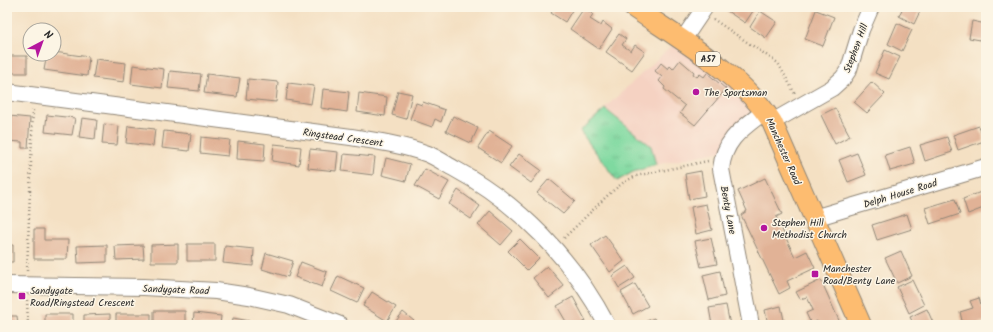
<svg xmlns="http://www.w3.org/2000/svg" width="993" height="332" viewBox="0 0 993 332" font-family="Kalam,sans-serif">
  <style>
    .built { fill: #f5d2c2 }
    .grass { fill: url(#grass-tufts); stroke: #558266 }
    .building { fill: #e1b296 }
    .lines { fill: none; stroke-linecap: round; stroke-linejoin: round }
    .minor-casing { stroke: #908677; stroke-width: 18 }
    .major-casing { stroke: #908677; stroke-width: 22 }
    .path { stroke: #908677; stroke-width: 2.5; stroke-dasharray: 1 3; stroke-linecap: butt }
    .minor { stroke: #fff; stroke-width: 16 }
    .major { stroke: #fdbc70; stroke-width: 20 }
    .poi-dot { fill: #b5179e; stroke: #fcf5e5; stroke-width: 1.5 }
    .labels { text-anchor: middle; stroke-width: 3; stroke-linejoin: round; paint-order: stroke }
    .shield { fill: #fcf5e5; stroke: #6a6863; stroke-width: 1 }
    .shield-label { font-size: 9px; font-weight: bold; fill: #2b2b2b }
    .street-label { font-size: 10px; fill: #2b2b2b; stroke: #fcf5e5 }
    .poi-label { font-size: 10px; fill: #2b2b2b; stroke: #fcf5e5; text-anchor: start }
  </style>
  <defs>
    <pattern id="grass-tufts" width="24" height="20" patternUnits="userSpaceOnUse"><rect width="24" height="20" fill="#7fd9a0"/><path d="M3 7l-1-3M5 7V3M7 7l1-3M15 17l-1-3M17 17v-4M19 17l1-3" fill="none" stroke="#6eba8a"/></pattern>
  </defs>
  <rect width="100%" height="100%" fill="#fcf5e5"/>
  <filter id="ink" filterUnits="userSpaceOnUse"><feTurbulence type="fractalNoise" baseFrequency=".025" numOctaves="2"/><feDisplacementMap in="SourceGraphic" scale="8" xChannelSelector="R" yChannelSelector="G"/><feConvolveMatrix kernelMatrix="1 2 1 2 8 2 1 2 1" color-interpolation-filters="sRGB"/></filter>
  <filter id="wash" filterUnits="userSpaceOnUse"><feTurbulence type="fractalNoise" baseFrequency=".012" numOctaves="4" result="noise"/><feDisplacementMap in="SourceGraphic" scale="16" xChannelSelector="R" yChannelSelector="G"/><feGaussianBlur stdDeviation="0.9" result="paint"/><feColorMatrix in="noise" values="0 0 0 0 0 0 0 0 0 0 0 0 0 0 0 0 0 1.4 0 .05"/><feComposite in="paint" operator="in"/></filter>
  <g filter="url(#wash)">
    <rect width="100%" height="100%" fill="#f4e0c3"/>
    <path class="built" d="M679,39l86,72 -40,40 -13,2 -66,14 -13,5 -16,9 -37,-50z"/>
    <path class="grass" d="M605,109l46,37 5,19 -23,7 -16,9 -37,-50z"/>
    <g id="blocks">
      <path class="building" d="M555,7h19l-9,15 -14,-9z
        M721,7h32l2,1 -10,15z
        M903,7h19l-8,17 -15,-8z
        M584,8l9,6 -3,5 11,7 2,-4 9,7 -13,20 -29,-20z
        M816,10l18,7 -11,29 -18,-7z
        M760,11l17,11 -11,16 -16,-11z
        M972,21l14,3v17l-17,-3z
        M897,23l15,7 -10,21 -14,-7z
        M619,34l7,5 -4,6 9,6 4,-6 10,7 -13,18 -26,-18z
        M885,50l15,7 -11,22 -14,-6z
        M54,52l35,5 -2,19 -43,-6 3,-16h7z
        M7,56h20v17h-20z
        M96,59l30,4 -2,19 -31,-4z
        M680,60l14,12 -1,2 4,3 3,-3 4,3 3,-4 19,16 -31,36 -15,-12 5,-7 -21,-17 1,-2 -6,-6 3,-4 -7,-6 6,-8 7,6 2,-3 3,3z
        M133,65l31,4 -2,19 -31,-4z
        M170,71l31,3 -2,17 -31,-3z
        M207,74l33,4 -3,19 -33,-4z
        M248,79l30,3 -2,20 -30,-3z
        M872,82l13,12 -18,19 -13,-11z
        M288,83l26,3 -3,18 -25,-4z
        M323,89l26,3 -2,20 -26,-4z
        M398,91l14,3 -6,25 -14,-4z
        M359,93l28,4 -2,19 -28,-4z
        M423,102l22,8 -4,12 -6,-3 -3,8 -22,-8 6,-16 6,2z
        M835,108l15,28 -15,8 -14,-29z
        M47,115l28,3 -3,17 -27,-3z
        M9,116l21,2 -2,30h-6v-6l-15,-1z
        M453,116l25,12 -7,15 -25,-12z
        M82,118l15,2 -2,19 -16,-2z
        M104,124l15,2 -2,19 -15,-1z
        M128,126l27,3 -2,17 -27,-3z
        M979,126l5,15 -26,9 -5,-15z
        M164,131l27,3 -2,17 -27,-3z
        M489,131l23,15 -11,17 -23,-15z
        M201,137l29,3 -2,16 -28,-3z
        M947,137l5,15 -27,9 -5,-16z
        M238,141l27,3 -1,17 -27,-2z
        M274,144l27,3 -2,18 -27,-4z
        M910,147l5,17 -25,7 -5,-16z
        M310,149l28,3 -2,19 -28,-3z
        M857,153l9,22 -18,7 -9,-22z
        M344,154l31,3 -2,18 -31,-4z
        M519,154l22,16 -10,13 -22,-16z
        M386,158l24,6 -4,17 -24,-6z
        M425,169l24,13 -10,17 -24,-13z
        M701,171l4,25 -16,3 -4,-25z
        M765,178l17,36 -6,3 19,40 12,-6 8,17 -28,13 3,7 -11,6 -38,-79 6,-4 -9,-20z
        M549,179l26,22 -12,13 -26,-21z
        M458,190l22,16 -9,13 -22,-15z
        M986,190v17l-18,7 -5,-15z
        M955,199l5,15 -30,10 -5,-16z
        M706,204l6,26 -16,4 -5,-27z
        M490,211l23,20 -12,14 -23,-20z
        M907,214l5,15 -35,11 -5,-15z
        M34,229h10v11h24l-1,19h-33z
        M605,235l19,26 -14,11 -19,-27z
        M711,238l6,26 -16,3 -6,-26z
        M520,239l19,19 -12,12 -19,-19z
        M178,244v18h-27v-17z
        M187,244h28v17h-28z
        M7,245h6v17h-6z
        M107,245v17l-29,1 -1,-17z
        M143,245l1,14 -28,1 -1,-14z
        M225,246l29,3 -1,17 -30,-3z
        M901,251l11,25 -15,7 -12,-25z
        M266,253l27,8 -5,16 -26,-8z
        M301,262l26,10 -5,15 -27,-10z
        M547,266l17,20 -15,12 -16,-20z
        M627,266l8,12 -16,10 -7,-12z
        M720,271l5,25 -16,4 -6,-25z
        M338,276l26,12 -7,15 -26,-12z
        M821,280l20,45h-22l-2,-4 -6,3 -5,-11 7,-3 -6,-13 -7,2 -4,-7z
        M912,280l12,25 -15,8 -12,-26z
        M635,284l13,22 -15,8 -12,-22z
        M372,292l24,15 -9,14 -24,-15z
        M573,297l13,24 -8,4h-10l-11,-19z
        M979,298l3,10 4,-1v14l-12,4h-11l-3,-13 13,-4 -3,-7z
        M726,305l4,20h-18l-3,-17z
        M781,306l4,19h-17l-3,-15z
        M927,309l7,16h-20l-4,-8z
        M154,311h31v14h-31z
        M403,312l11,9 4,4h-25z
        M194,313l27,3 -1,9h-27z
        M45,314h28v11h-28z
        M110,314v11h-26v-10z
        M116,314h35v11h-35z
        M7,316h10l1,9h-11z
        M233,318l29,5v2h-30z
        M654,318l3,7h-20z"/>
    </g>
  </g>
  <g filter="url(#ink)">
    <use href="#blocks" fill-opacity="0" stroke="#908677" stroke-width="1"/>
    <g class="lines">
      <defs>
        <path id="minor" d="M682,41l23,-34
          M7,92l344,45c26,4 52,8 77,17 9,4 18,10 27,15 65,35 118,91 152,156
          M772,122l60,-34 11,-10 6,-9 12,-39 10,-23
          M814,218l172,-51
          M7,285l137,2 72,4 33,5 40,9 51,20
          M751,325l-30,-156c3,-30 22,-41 44,-58"/>
        <path id="major" d="M633,7c46,32 109,67 139,115l89,203"/>
      </defs>
      <use href="#minor" class="minor-casing"/>
      <use href="#major" class="major-casing"/>
      <path class="path" d="M713,19l65,44 17,31
        M564,238l45,-44 15,-12 12,-6 72,-15
        M27,271l6,-161
        M27,300l1,25"/>
      <use href="#minor" class="minor"/>
      <use href="#major" class="major"/>
    </g>
  </g>
  <g class="poi-dot">
    <circle cx="696" cy="92" r="4"/>
    <circle cx="764" cy="228" r="4"/>
    <rect x="811" y="270" width="8" height="8" rx="2"/>
    <rect x="18" y="292" width="8" height="8" rx="2"/>
  </g>
  <g class="labels">
    <rect class="shield" x="696" y="52" width="24" height="14" rx="3"/>
    <g class="shield-label">
      <text x="708" y="62">A57</text>
    </g>
    <g class="street-label">
      <text transform="translate(855 48) rotate(-69)" y="4">Stephen Hill</text>
      <text transform="translate(343 137) rotate(8)" y="4">Ringstead Crescent</text>
      <text transform="translate(784 151) rotate(66)" y="4">Manchester Road</text>
      <text transform="translate(900 193) rotate(-17)" y="4">Delph House Road</text>
      <text transform="translate(729 210) rotate(79)" y="4">Benty Lane</text>
      <text transform="translate(176 289) rotate(2)" y="4">Sandygate Road</text>
    </g>
    <g class="poi-label">
      <text x="704" y="96">The Sportsman</text>
      <text x="772" y="226">Stephen Hill<tspan x="772" dy="12">Methodist Church</tspan></text>
      <text x="823" y="272">Manchester<tspan x="823" dy="12">Road/Benty Lane</tspan></text>
      <text x="30" y="294">Sandygate<tspan x="30" dy="12">Road/Ringstead Crescent</tspan></text>
    </g>
  </g>
  <rect width="993" height="332" fill="none" stroke="#fcf5e5" stroke-width="24"/>
  <g transform="translate(42 42) rotate(41)"><circle r="19" fill="#fcf5e5" stroke="#a8a49b"/>
  <path d="M0-3L7 15L0 10L-7 15Z" fill="#b5179e"/>
  <text y="-6" font-size="11" font-weight="bold" text-anchor="middle" fill="#2b2b2b">N</text>
  </g>
</svg>
